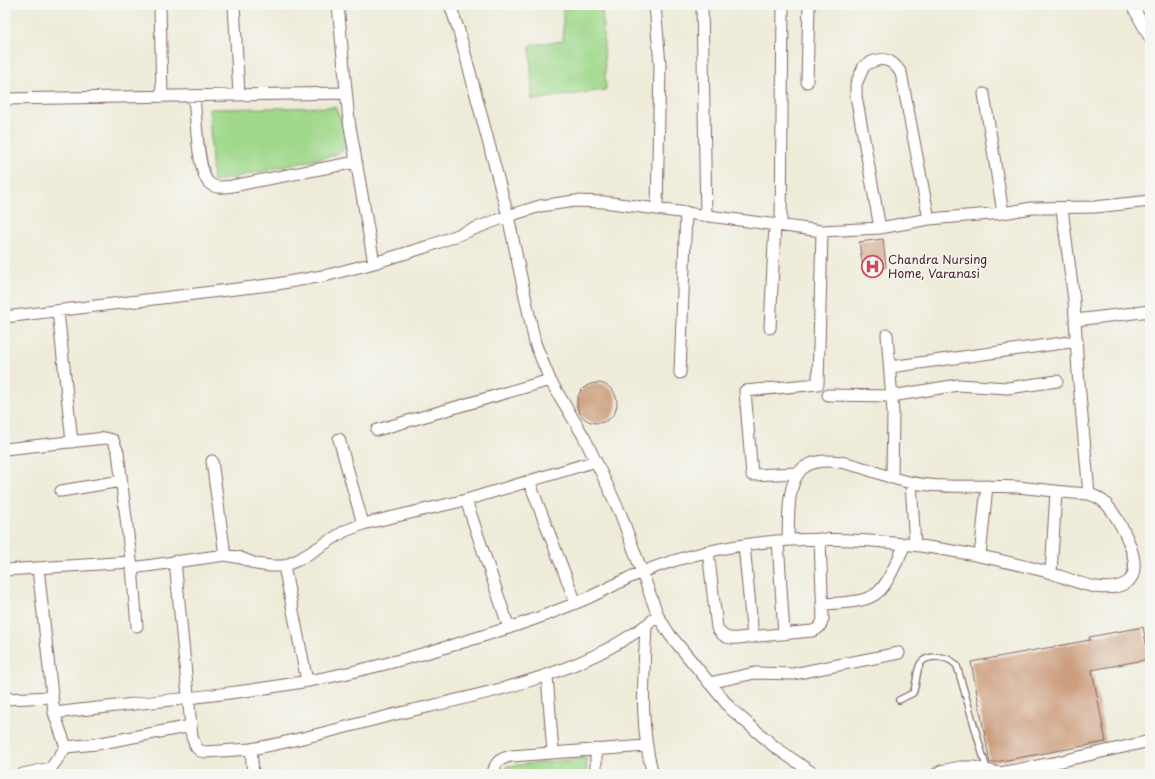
<svg xmlns="http://www.w3.org/2000/svg" width="1155" height="779" viewBox="0 0 1155 779" font-family="'Playpen Sans',sans-serif">
  <style>
    .green { fill: #9fd88a; stroke: #747c5a }
    .building { fill: #cc9e7e }
    .lines { fill: none; stroke-linecap: round; stroke-linejoin: round }
    .lane-casing { stroke: #836668; stroke-width: 8 }
    .street-casing { stroke: #836668; stroke-width: 13 }
    .lane { stroke: #fff; stroke-width: 5.5 }
    .street { stroke: #fff; stroke-width: 11 }
    .labels { text-anchor: middle; stroke-width: 3; stroke-linejoin: round; paint-order: stroke }
    .poi-label { font-size: 12px; fill: #4a1f2b; stroke: #f6f6f2; text-anchor: start }
  </style>
  <rect width="100%" height="100%" fill="#f6f6f2"/>
  <filter id="ink" filterUnits="userSpaceOnUse"><feTurbulence type="fractalNoise" baseFrequency=".025" numOctaves="2"/><feDisplacementMap in="SourceGraphic" scale="8" xChannelSelector="R" yChannelSelector="G"/><feConvolveMatrix kernelMatrix="1 2 1 2 8 2 1 2 1" color-interpolation-filters="sRGB"/></filter>
  <filter id="wash" filterUnits="userSpaceOnUse"><feTurbulence type="fractalNoise" baseFrequency=".012" numOctaves="4" result="noise"/><feDisplacementMap in="SourceGraphic" scale="16" xChannelSelector="R" yChannelSelector="G"/><feGaussianBlur stdDeviation="0.9" result="paint"/><feColorMatrix in="noise" values="0 0 0 0 0 0 0 0 0 0 0 0 0 0 0 0 0 1.4 0 .05"/><feComposite in="paint" operator="in"/></filter>
  <g filter="url(#wash)">
    <rect width="100%" height="100%" fill="#eeebd8"/>
    <path class="green" d="M563,5h39l4,85 -74,10 -2,-55 33,-4z
      M335,107l10,22 2,19 -15,8 -119,26 -4,-73z
      M586,758l1,16h-83l3,-8z"/>
    <g id="blocks">
      <path class="building" d="M883,239l3,28 -10,1 1,4 -13,2 -5,-32z
        M577 403a20 20 0 1 1 40 0a20 20 0 1 1-40 0Z
        M1143,627l6,32 -57,11 14,72 -116,21 -19,-101 119,-22 -1,-3z"/>
    </g>
  </g>
  <g filter="url(#ink)">
    <use href="#blocks" fill-opacity="0" stroke="#836668" stroke-width="1"/>
    <g class="lines">
      <defs>
        <path id="lane" d="M899,700l14,-7c7,-17 -1,-37 25,-36 9,0 14,3 19,9l30,104"/>
        <path id="street" d="M160,5l2,92
          M234,5l5,89
          M338,5l11,116 25,142
          M450,5l9,26 49,185 27,127 15,37 34,57 25,52 12,26 37,101 12,19 61,74 44,38 39,27
          M655,5l5,60 -3,143
          M702,5l4,209
          M1132,5l18,33
          M807,82l2,-77
          M984,94l19,119
          M194,96c2,19 3,75 15,87 6,6 16,4 23,3l124,-24
          M5,99l340,-6
          M781,225l2,-220
          M880,228l-24,-132v-12l8,-18c16,-10 27,-9 37,7l28,146
          M58,311l14,131
          M5,317l272,-33 51,-9 46,-12 55,-17 79,-30 32,-10 35,-5 29,1 218,29 58,-3 49,-9 74,-6 29,-5 63,-1 55,-6
          M1076,320l74,-9
          M770,328l5,-104
          M887,335l6,78 -1,65
          M890,367l187,-26
          M680,373l6,-161
          M828,395l64,1 66,-11 50,3 49,-7
          M377,430l173,-50
          M339,439l24,85
          M5,449l100,-11 8,2 5,12 14,116 93,-13 16,3 15,6 15,2h13
          M212,461l13,94
          M799,473l-47,2 -7,-84 73,-7 4,-153
          M529,481l47,122
          M911,483l4,62
          M61,491l60,-10
          M466,500l43,128
          M788,540c1,-20 -2,-58 15,-72 24,-18 66,3 90,10 40,13 83,6 124,9 24,2 48,6 72,7
          M778,541l6,93
          M744,545l9,92
          M708,551l9,77c6,9 10,11 21,10l74,-7c7,-2 9,-5 11,-12l-3,-80
          M980,556l7,-70
          M175,561l17,176 4,10 4,4 5,1 46,-3
          M38,568l16,145 12,34
          M132,568l5,58
          M5,570l126,-8
          M1051,573l5,-81
          M822,604c63,-3 57,-7 84,-61
          M646,626c-2,48 -7,101 7,148
          M547,676l6,76
          M307,681l-23,-115 16,-7 45,-28 18,-7 103,-24 130,-39
          M709,683l46,-10 38,1 106,-21
          M5,699l47,-2
          M54,713c84,-10 170,-17 254,-32 67,-12 135,-32 200,-53 23,-7 46,-16 68,-25 23,-9 44,-22 66,-31 48,-19 98,-29 149,-32 87,-4 169,9 253,31 24,6 58,26 82,12 23,-13 -8,-68 -21,-80 -5,-5 -10,-7 -16,-9l-11,-122 -4,-72 -12,-91
          M596,749v25
          M23,774l28,-6 15,-21 30,-3 95,-18
          M253,774l-2,-25c47,-8 94,-22 141,-34 92,-22 191,-38 266,-99
          M493,774c2,-12 6,-15 18,-18l135,-10
          M936,774l5,-3 19,-4h14l26,6 53,-10 97,-22"/>
      </defs>
      <use href="#lane" class="lane-casing"/>
      <use href="#street" class="street-casing"/>
      <use href="#lane" class="lane"/>
      <use href="#street" class="street"/>
    </g>
  </g>
  <defs>
    <symbol id="hospital-ring" viewBox="-11 -11 22 22"><circle r="9.5" fill="#f6f6f2" stroke="#d1495b" stroke-width="1.5"/><path d="M-5-5h3v3.5h4V-5h3V5h-3V1.5h-4V5h-3Z" fill="#d1495b"/></symbol>
  </defs>
  <g fill-rule="evenodd">
    <use href="#hospital-ring" x="860" y="254" width="25" height="25"/>
  </g>
  <g class="labels">
    <g class="poi-label">
      <text x="888" y="264">Chandra Nursing<tspan x="888" dy="14">Home, Varanasi</tspan></text>
    </g>
  </g>
  <rect width="1155" height="779" fill="none" stroke="#f6f6f2" stroke-width="20"/>
</svg>
